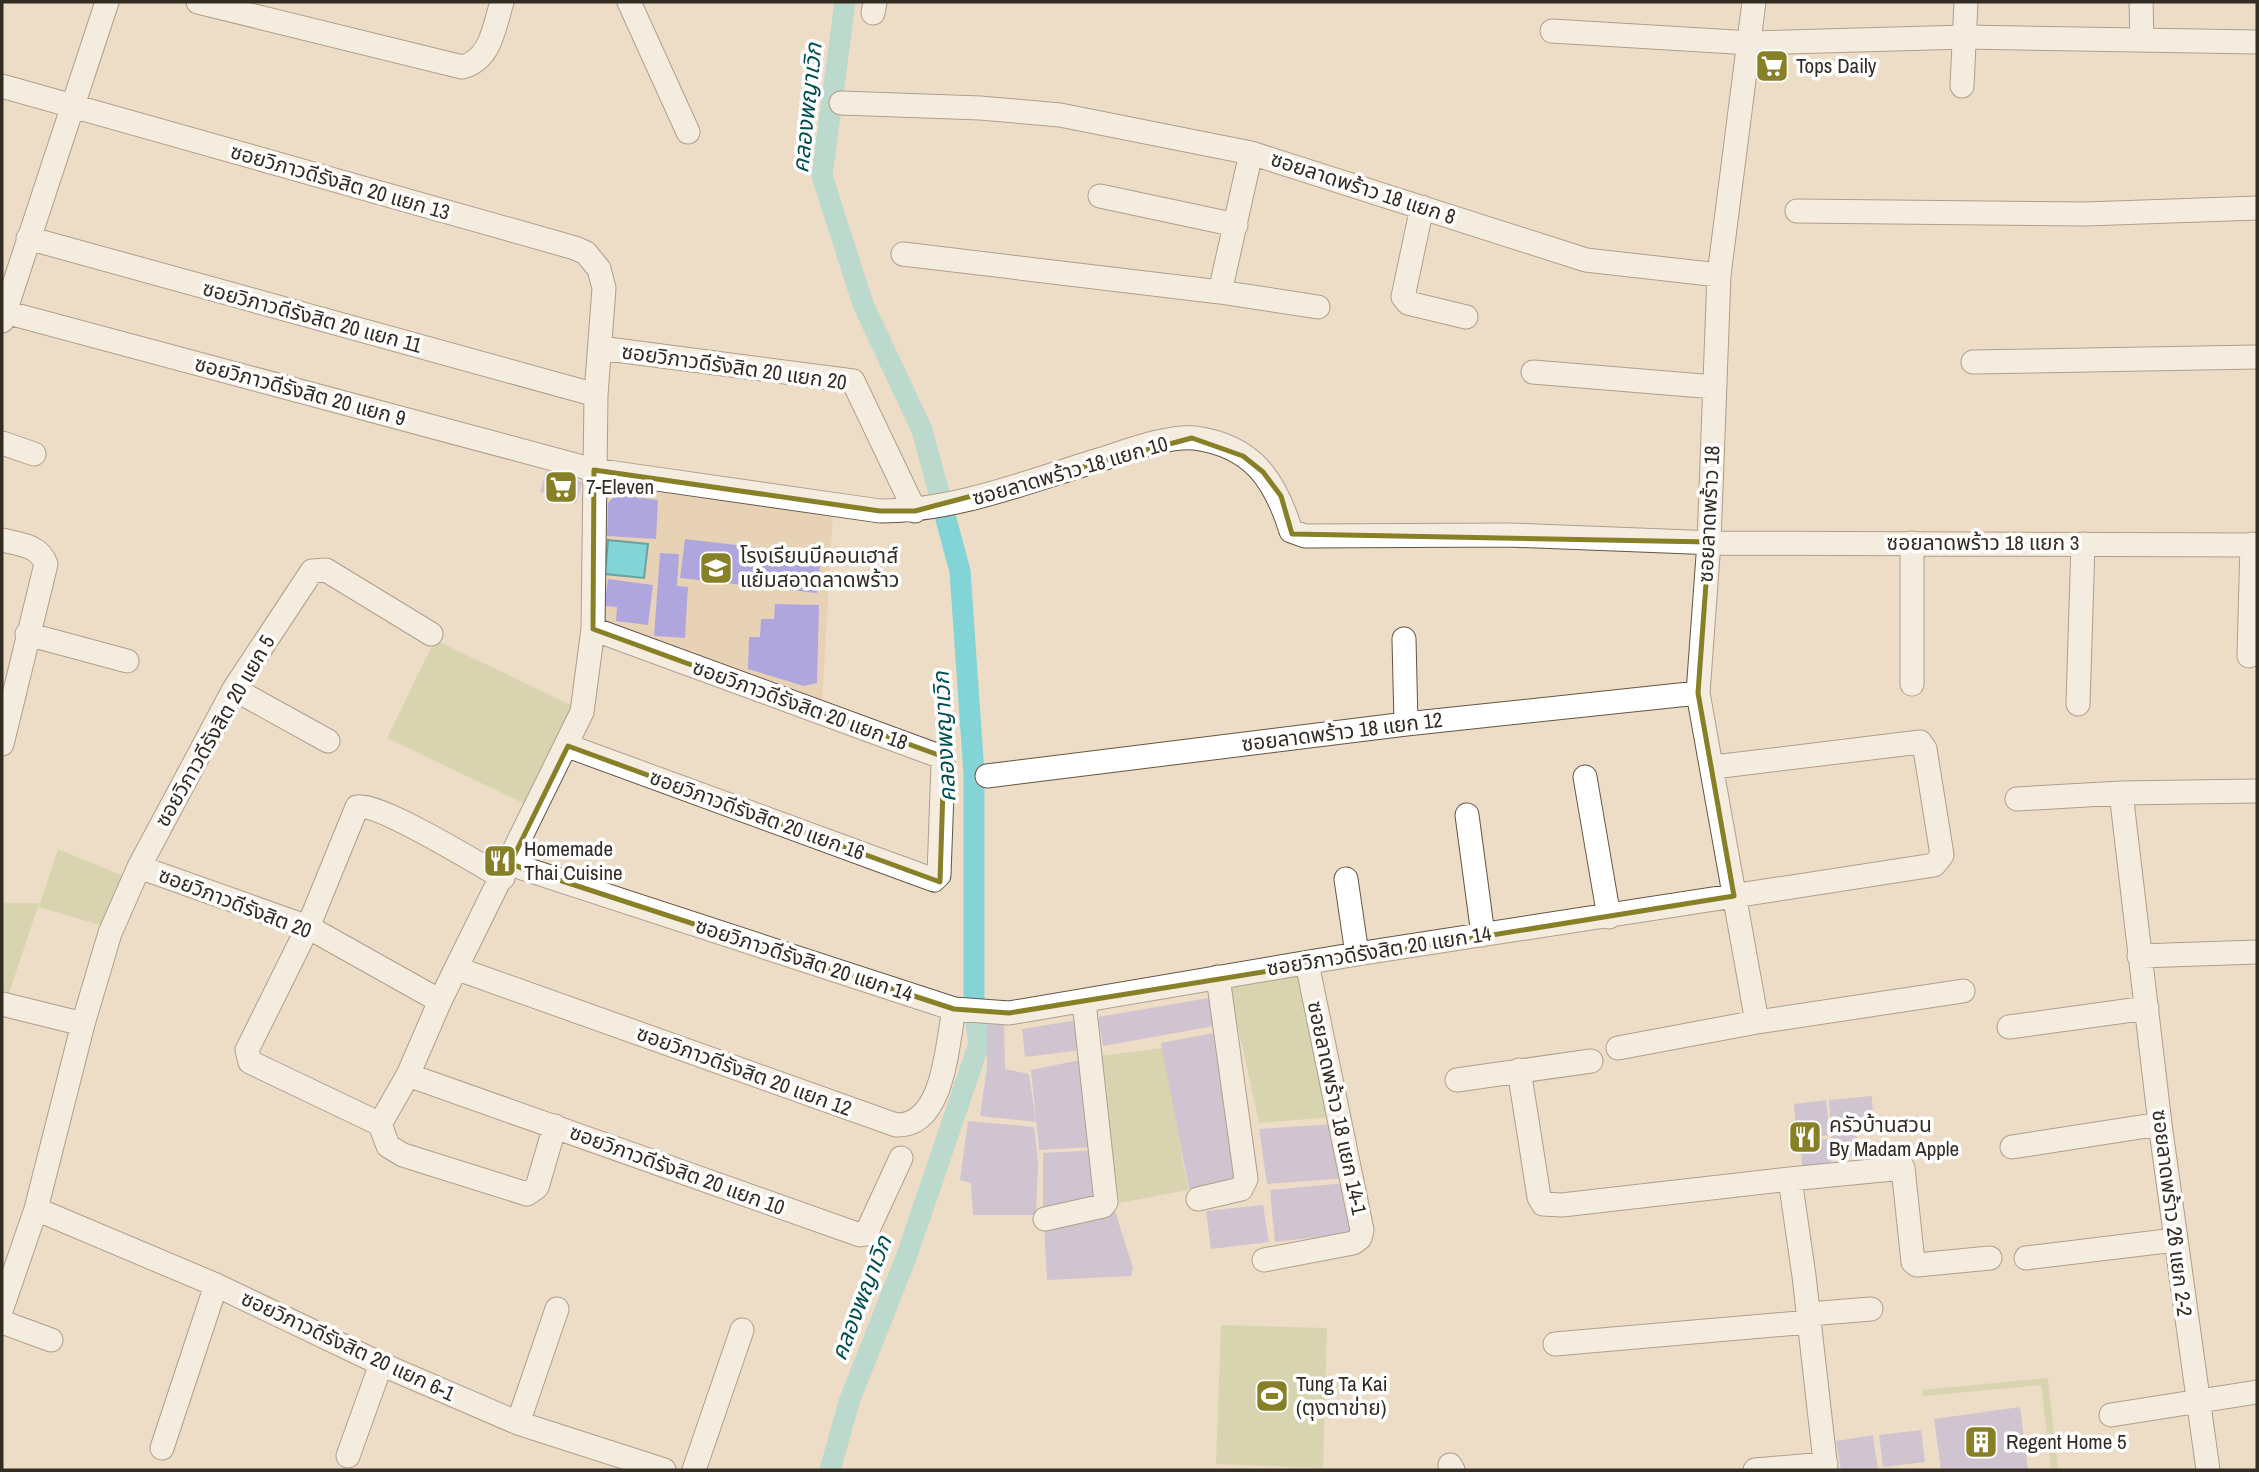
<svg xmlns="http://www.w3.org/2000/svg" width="2259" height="1472" viewBox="0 0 2259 1472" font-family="'Archivo Narrow','Noto Sans Thai',sans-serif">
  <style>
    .built { fill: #e8d2b6 }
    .green { fill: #bdcb93 }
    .water { fill: #82d4d6; stroke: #6aa2a0; stroke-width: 2 }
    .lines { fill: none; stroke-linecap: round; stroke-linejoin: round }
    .canal { stroke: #82d4d6; stroke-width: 21 }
    .building { fill: #b0a6de }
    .minor-casing { stroke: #645542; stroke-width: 25 }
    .minor { stroke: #fff; stroke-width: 23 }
    .marked { fill: none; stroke: #878027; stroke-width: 5; stroke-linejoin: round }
    .labels { text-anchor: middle; stroke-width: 7; stroke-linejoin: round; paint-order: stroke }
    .poi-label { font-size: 21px; fill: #322c23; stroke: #fff; text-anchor: start }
    .street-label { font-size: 21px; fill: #322c23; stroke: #fff }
    .water-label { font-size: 23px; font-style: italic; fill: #004e50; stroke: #fff }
  </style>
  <rect width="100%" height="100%" fill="#eddcc6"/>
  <path class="built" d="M619,485l214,28 -11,189 -221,-79 1,-123z"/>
  <path class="green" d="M435,640l138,66 -48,98 -138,-66z
    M58,849l70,29 -21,49 -68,-20z
    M2,903h37l-31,93 -6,-2z
    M1303,970l31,147 -75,6 -30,-138z
    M1163,1048l25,142 -69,13 -20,-147z
    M1221,1325l106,3 -4,140 -107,-4z
    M2048,1378l10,92h-7l-10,-85 -118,11 -1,-6z"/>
  <path class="water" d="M608,540l40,4 -4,34 -39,-4z"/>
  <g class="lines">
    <path class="canal" d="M830,1470l19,-68 58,-147 72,-211 -5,-35v-235l-14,-203 -38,-141 -59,-126 -41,-128 23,-174"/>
  </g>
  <path class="building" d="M546,471l37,11 -7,21 -36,-11z
    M615,495l43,5 -2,39 -49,-3 1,-33z
    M685,539l136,16 -4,38 -137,-15z
    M660,553l19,1 -2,32 11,1 -3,51 -31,-2z
    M608,579l45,6 -5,40 -32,-4 1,-14 -13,-1z
    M775,604l44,1 -2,78 -13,3 -56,-17 1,-32h11l1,-18h13z
    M1209,998l5,28 -111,20 -5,-29z
    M987,1017l17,1 1,51 24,5 7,48 -56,-6 7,-49z
    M1077,1020l4,30 -56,7 -3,-28z
    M1213,1033l29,146 -53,10 -28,-146z
    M1080,1060l11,87 -52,3 -8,-80z
    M1872,1096l1,24 -18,1 3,34 -25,2 -4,-57z
    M1826,1100l4,35 -33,4 -3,-35z
    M968,1121l66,6 4,34 -2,54h-63l-2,-32 -11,-3z
    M1334,1124l13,54 -80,6 -8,-55z
    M1829,1139l3,32 -29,3 -3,-33z
    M1098,1150l4,50 -59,13v-60z
    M1346,1183l13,49 -84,10 -5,-52z
    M1263,1205l6,37 -58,7 -5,-38z
    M1115,1211l18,57 -2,8 -84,4 -3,-56z
    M2020,1407l8,63h-87l-7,-51z
    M1921,1430l4,32 -42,5 -4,-32z
    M1873,1435l5,35h-37l-5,-29z"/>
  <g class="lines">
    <defs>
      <path id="minor" d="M198,2l264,65c29,-7 32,-40 40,-65
        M629,2l59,130
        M1754,2l-35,273 -10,267 -11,151 59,329
        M2141,2l1,38
        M873,13l2,-11
        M1552,31l199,12 214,-6 292,5
        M2,86l573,162 11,5 13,16 5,19 -8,107 -3,234 -11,83 -142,289 -32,74 -28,49
        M1962,86l4,-84
        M841,103l139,5 80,7 191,38
        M1100,196l136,29
        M1422,207l-19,90 5,6 58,14
        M1797,211l289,3 171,-6
        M28,238l568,157
        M903,254l317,38 31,-139 335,107 133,15
        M1220,292l98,15
        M5,312l589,158 286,41c76,0 149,-30 222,-52 25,-8 67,-24 93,-21 58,8 80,42 96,93l14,5 205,-1 206,8 541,2
        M2,321l105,-319
        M600,348l253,33 62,130
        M1973,362l284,-5
        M1533,372l182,15
        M2,443l32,11
        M2,540c17,4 37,5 44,24l-44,180
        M27,634l100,27
        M1404,639l2,85
        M2249,656l3,-112
        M1912,684v-141
        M234,689l94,52
        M2078,704l5,-160
        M568,746l366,134 5,-5 4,-111 -4,-8 -346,-127
        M987,776l419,-52 292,-31
        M1585,777l24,140
        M2121,793l39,331 48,346
        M2017,799l104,-6 136,-2
        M1467,815l16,120
        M510,864l444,145 55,4 348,-59 577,-89 8,-10 -17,-106 -5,-7 -206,25
        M139,867l95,-178 78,-118 14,-1 105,64
        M503,878c-24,-14 -125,-76 -146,-71l-49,120 -56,113 -5,10 3,12 130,62 8,22 15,9 124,39 10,-7 18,-61
        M1346,879l11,75
        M2139,956l118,-4
        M458,969l438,156c48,2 51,-80 58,-116
        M2,1004l81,20 27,-91 29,-66 169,60 132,74
        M2009,1027l138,-19
        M1618,1048l139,-26 206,-31
        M1519,1070l20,127 4,7 19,1 228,-26 14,97 22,194
        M408,1075l452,160 6,-1 35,-76
        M1457,1080l134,-19
        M2012,1147l148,-23
        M1790,1179l113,-11 10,94 4,3 73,-7
        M1198,1199l43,-10 5,-10 -28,-202
        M36,1209l180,76 165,79 137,59 146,47
        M1045,1219l58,-13 3,-4 -22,-200
        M2026,1258l149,-18
        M1264,1260l89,-17 7,-5 2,-8 -55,-267
        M2,1308l34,-99 47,-185
        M1809,1314l62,-5
        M2,1318v4l49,18
        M1555,1344l254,-22
        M2111,1415l146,-23
        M518,1423l39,-114
        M162,1448l54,-163
        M348,1456l33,-92
        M1450,1465l3,5
        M694,1470l48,-140
        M1755,1470l71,-6"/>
    </defs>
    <use href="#minor" class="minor-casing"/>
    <use href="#minor" class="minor"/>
  </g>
  <path d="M0 0H2259V1472H0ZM1192,438l51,18 20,16 18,24 11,38 417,8 -11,151 36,203 -725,117 -55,-4 -444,-145 58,-118 372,136 4,-125 -351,-128 1,-159 286,41h35z" fill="#eddcc6" fill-opacity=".55" fill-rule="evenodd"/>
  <path class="marked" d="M1192,438l51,18 20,16 18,24 11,38 417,8 -11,151 36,203 -725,117 -55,-4 -444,-145 58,-118 372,136 4,-125 -351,-128 1,-159 286,41h35z"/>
  <defs>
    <symbol id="supermarket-square" viewBox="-11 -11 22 22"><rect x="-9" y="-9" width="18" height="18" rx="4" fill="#878027" stroke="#fff"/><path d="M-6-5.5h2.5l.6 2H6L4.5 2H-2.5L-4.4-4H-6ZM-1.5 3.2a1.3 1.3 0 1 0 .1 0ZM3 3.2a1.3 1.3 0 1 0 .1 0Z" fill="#fff"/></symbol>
    <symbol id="school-square" viewBox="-11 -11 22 22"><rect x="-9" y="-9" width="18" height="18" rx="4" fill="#878027" stroke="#fff"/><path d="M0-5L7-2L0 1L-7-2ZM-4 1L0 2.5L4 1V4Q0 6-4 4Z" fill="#fff"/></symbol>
    <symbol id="restaurant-square" viewBox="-11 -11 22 22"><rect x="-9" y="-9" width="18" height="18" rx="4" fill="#878027" stroke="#fff"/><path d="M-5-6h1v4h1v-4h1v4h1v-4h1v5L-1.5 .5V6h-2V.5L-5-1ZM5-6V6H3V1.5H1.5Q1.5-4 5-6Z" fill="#fff"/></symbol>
    <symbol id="stadium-square" viewBox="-11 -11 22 22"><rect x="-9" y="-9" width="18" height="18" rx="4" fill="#878027" stroke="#fff"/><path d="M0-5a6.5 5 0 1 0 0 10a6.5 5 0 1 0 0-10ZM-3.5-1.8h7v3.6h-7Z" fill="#fff"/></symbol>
    <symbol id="building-square" viewBox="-11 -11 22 22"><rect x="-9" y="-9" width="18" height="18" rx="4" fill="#878027" stroke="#fff"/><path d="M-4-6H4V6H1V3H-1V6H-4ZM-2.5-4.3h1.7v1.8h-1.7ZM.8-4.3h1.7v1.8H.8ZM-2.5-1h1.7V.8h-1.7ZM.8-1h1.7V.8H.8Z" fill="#fff"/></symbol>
  </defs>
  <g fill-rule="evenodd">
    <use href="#supermarket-square" x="1753" y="47" width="38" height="38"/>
    <use href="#supermarket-square" x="542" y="468" width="38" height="38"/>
    <use href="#school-square" x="697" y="549" width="38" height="38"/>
    <use href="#restaurant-square" x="481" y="842" width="38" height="38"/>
    <use href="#restaurant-square" x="1786" y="1118" width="38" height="38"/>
    <use href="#stadium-square" x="1253" y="1377" width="38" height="38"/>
    <use href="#building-square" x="1962" y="1423" width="38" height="38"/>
  </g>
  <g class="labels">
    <g class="poi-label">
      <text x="1796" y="73">Tops Daily</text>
      <text x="586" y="494">7-Eleven</text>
      <text x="740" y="563">โรงเรียนบีคอนเฮาส์<tspan x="740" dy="24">แย้มสอาดลาดพร้าว</tspan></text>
      <text x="524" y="856">Homemade<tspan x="524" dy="24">Thai Cuisine</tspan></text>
      <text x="1829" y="1132">ครัวบ้านสวน<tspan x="1829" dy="24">By Madam Apple</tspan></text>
      <text x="1296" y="1391">Tung Ta Kai<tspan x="1296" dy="24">(ตุงตาข่าย)</tspan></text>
      <text x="2006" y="1449">Regent Home 5</text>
    </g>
    <g class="street-label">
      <text transform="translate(340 182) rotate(16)" y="7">ซอยวิภาวดีรังสิต 20 แยก 13</text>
      <text transform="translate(1363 188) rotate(18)" y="7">ซอยลาดพร้าว 18 แยก 8</text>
      <text transform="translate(312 317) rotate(15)" y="7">ซอยวิภาวดีรังสิต 20 แยก 11</text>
      <text transform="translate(734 367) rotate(8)" y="7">ซอยวิภาวดีรังสิต 20 แยก 20</text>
      <text transform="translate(300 391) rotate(15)" y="7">ซอยวิภาวดีรังสิต 20 แยก 9</text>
      <text transform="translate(1070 471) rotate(-16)" y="7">ซอยลาดพร้าว 18 แยก 10</text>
      <text transform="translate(1709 514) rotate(-87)" y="7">ซอยลาดพร้าว 18</text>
      <text x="1983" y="550">ซอยลาดพร้าว 18 แยก 3</text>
      <text transform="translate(800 705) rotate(20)" y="7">ซอยวิภาวดีรังสิต 20 แยก 18</text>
      <text transform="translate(215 731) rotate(-60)" y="7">ซอยวิภาวดีรังสิต 20 แยก 5</text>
      <text transform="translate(1342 732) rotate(-7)" y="7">ซอยลาดพร้าว 18 แยก 12</text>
      <text transform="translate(757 815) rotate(20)" y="7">ซอยวิภาวดีรังสิต 20 แยก 16</text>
      <text transform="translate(235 903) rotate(21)" y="7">ซอยวิภาวดีรังสิต 20</text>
      <text transform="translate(1379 951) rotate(-9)" y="7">ซอยวิภาวดีรังสิต 20 แยก 14</text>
      <text transform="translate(804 960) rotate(18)" y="7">ซอยวิภาวดีรังสิต 20 แยก 14</text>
      <text transform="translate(744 1071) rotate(20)" y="7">ซอยวิภาวดีรังสิต 20 แยก 12</text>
      <text transform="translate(1337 1108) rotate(78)" y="7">ซอยลาดพร้าว 18 แยก 14-1</text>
      <text transform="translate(677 1170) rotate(20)" y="7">ซอยวิภาวดีรังสิต 20 แยก 10</text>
      <text transform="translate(2172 1213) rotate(83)" y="7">ซอยลาดพร้าว 26 แยก 2-2</text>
      <text transform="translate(348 1346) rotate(25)" y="7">ซอยวิภาวดีรังสิต 20 แยก 6-1</text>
    </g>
    <g class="water-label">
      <text transform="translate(807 108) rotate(-84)" y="8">คลองพญาเวิก</text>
      <text transform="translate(944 737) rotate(-93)" y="8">คลองพญาเวิก</text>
      <text transform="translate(861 1298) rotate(-69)" y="8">คลองพญาเวิก</text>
    </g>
  </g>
  <rect width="2259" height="1472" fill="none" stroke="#322c23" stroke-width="7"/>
</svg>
